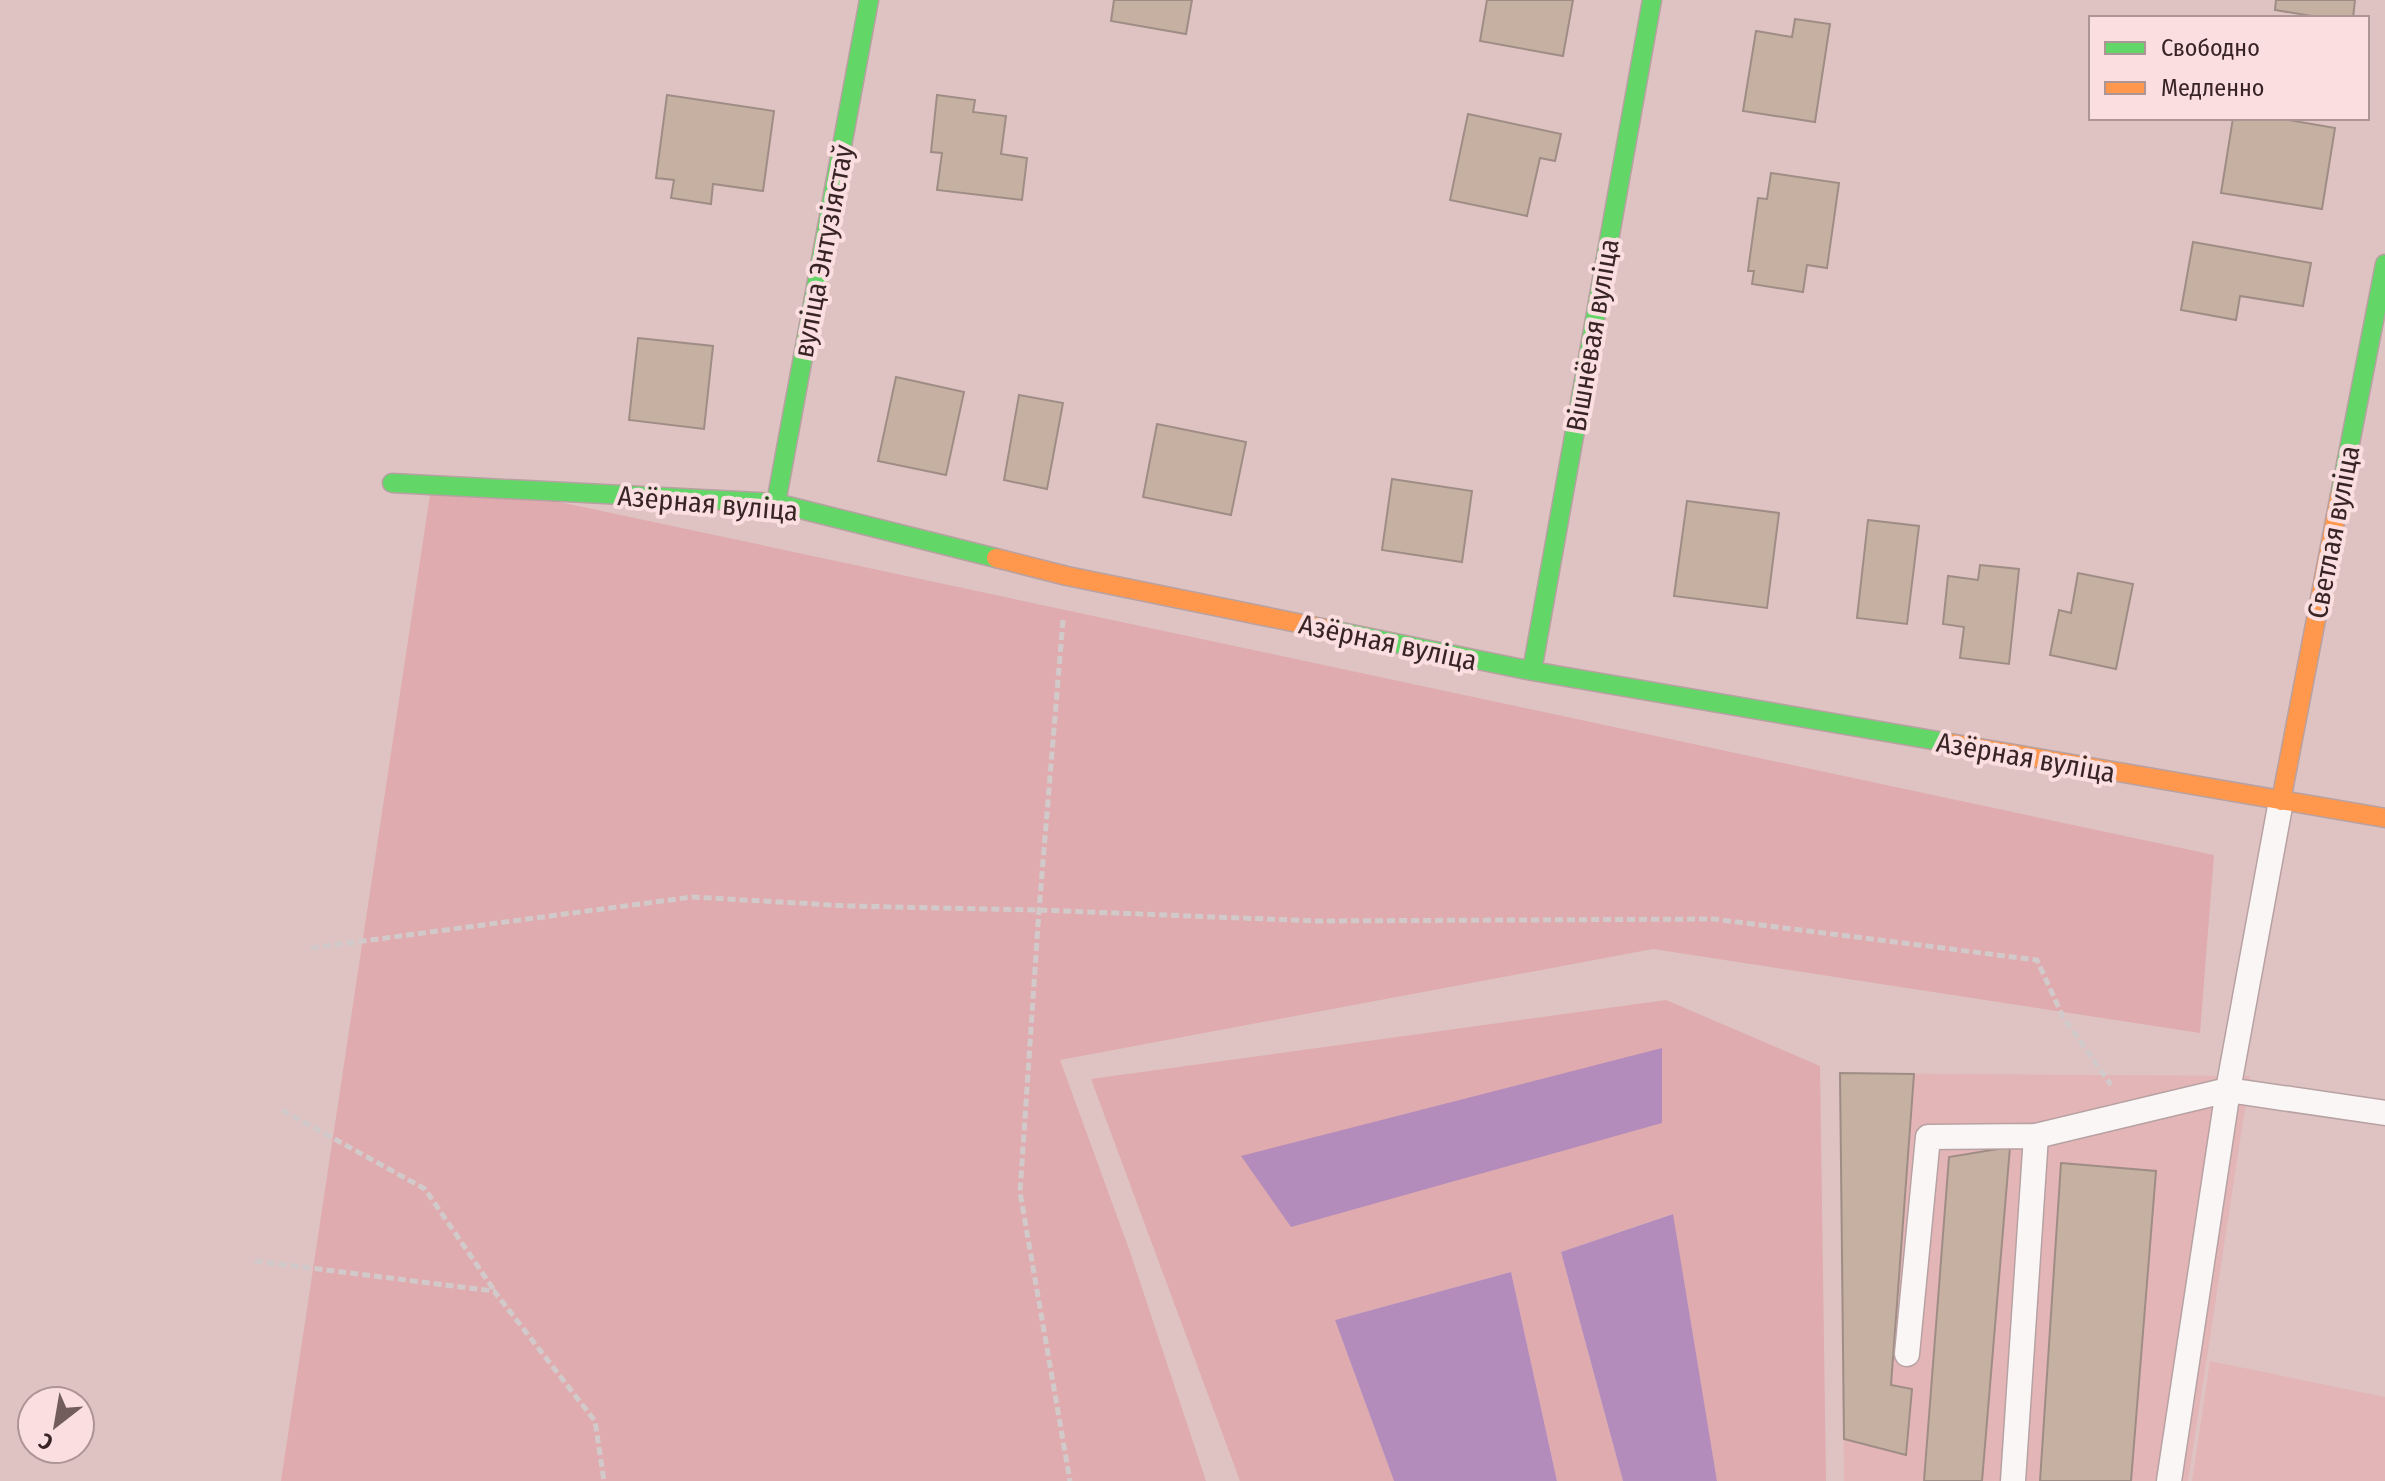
<svg xmlns="http://www.w3.org/2000/svg" width="2385" height="1481" viewBox="0 0 2385 1481" font-family="'Fira Sans Condensed',sans-serif">
  <style>
    .built { fill: #e3b5b6 }
    .green { fill: #dfabae }
    .water { fill: #b48cbb }
    .building { fill: #c6b0a2; stroke: #9f8d85; stroke-width: 2 }
    .lines { fill: none; stroke-linecap: round; stroke-linejoin: round }
    .lane-casing { stroke: #b8a1a2; stroke-width: 27 }
    .fast-casing { stroke: #b8a1a2; stroke-width: 21 }
    .slow-casing { stroke: #b8a1a2; stroke-width: 21 }
    .path { stroke: #d2caca; stroke-width: 5; stroke-dasharray: 8 4; stroke-linecap: butt }
    .lane { stroke: #faf6f6; stroke-width: 24 }
    .fast { stroke: #63d668; stroke-width: 18 }
    .slow { stroke: #ff974d; stroke-width: 18 }
    .labels { text-anchor: middle; stroke-width: 8; stroke-linejoin: round; paint-order: stroke }
    .street-label { font-size: 28px; fill: #382425; stroke: #fbdedf }
  </style>
  <rect width="100%" height="100%" fill="#dfc3c3"/>
  <path class="built" d="M1840,1073l410,3 -62,405h-344z
    M2210,1361l175,36v84h-193z"/>
  <path class="green" d="M433,475l1781,380 -14,178 -547,-84 -593,111 69,189 77,232h-925z
    M1666,1000l154,66 6,415h-109l-45,-267 -111,38 62,229h-66l-46,-209 -176,48 59,161h-154l-149,-402z"/>
  <path class="water" d="M1662,1048v75l-371,104 -50,-71z
    M1673,1214l44,267h-94l-62,-229z
    M1511,1272l46,209h-163l-59,-161z"/>
  <path class="building" d="M1114,0h78l-6,34 -75,-13z
    M1487,0h86l-10,56 -83,-15z
    M2276,0h79l-2,18h-29l-49,-8z
    M1795,19l35,5 -15,98 -72,-11 13,-80 36,6z
    M667,95l107,16 -11,80 -50,-7 -2,20 -40,-6 3,-18 -18,-2z
    M937,95l38,5 -2,12 33,4 -5,38 26,4 -5,42 -85,-10 5,-37 -11,-1z
    M1468,114l93,20 -6,27 -15,-3 -13,58 -77,-16z
    M2233,118h44l58,10 -13,81 -101,-16z
    M1771,173l68,10 -12,85 -20,-3 -4,27 -51,-8 2,-13h-6l10,-73 9,1z
    M2193,242l118,21 -8,43 -63,-10 -4,24 -55,-10z
    M638,338l75,8 -9,83 -75,-9z
    M896,377l68,15 -18,83 -68,-14z
    M1019,395l44,8 -16,86 -43,-9z
    M1157,424l89,18 -15,73 -88,-18z
    M1392,479l80,12 -10,71 -80,-12z
    M1687,501l92,12 -12,95 -93,-12z
    M1868,520l51,6 -12,98 -50,-6z
    M1980,565l39,4 -10,95 -49,-6 4,-31 -21,-3 5,-48 30,4z
    M2078,573l55,11 -17,85 -66,-14 9,-45 12,3z
    M1840,1073l74,1 -23,311 21,4 -6,66 -62,-16z
    M2010,1147l-28,334h-58l25,-324z
    M2061,1163l95,8 -25,310h-91z"/>
  <g class="lines">
    <defs>
      <path id="lane" d="M1907,1354l21,-217 108,-1 192,-46 157,23
        M2013,1481l23,-345
        M2169,1481l59,-391 53,-289"/>
      <path id="fast" d="M392,483l384,20 220,55
        M2340,495l45,-231
        M776,503l93,-503
        M1327,629l205,42 418,72
        M1532,671l120,-671"/>
      <path id="slow" d="M996,558l71,18 260,53
        M1950,743l435,75
        M2281,801l59,-306"/>
    </defs>
    <use href="#lane" class="lane-casing"/>
    <use href="#fast" class="fast-casing"/>
    <use href="#slow" class="slow-casing"/>
    <path class="path" d="M1063,620l-24,290 -19,282 50,289
      M311,948l381,-51 158,9 189,4 278,11 397,-2 323,41 26,57 48,68
      M282,1110l143,79 69,101
      M255,1261l239,30 101,130 9,60"/>
    <use href="#lane" class="lane"/>
    <use href="#fast" class="fast"/>
    <use href="#slow" class="slow"/>
  </g>
  <g class="labels">
    <g class="street-label">
      <text transform="translate(823 251) rotate(-79)" y="10">вуліца Энтузіястаў</text>
      <text transform="translate(1592 335) rotate(-80)" y="10">Вішнёвая вуліца</text>
      <text transform="translate(708 503) rotate(5)" y="10">Азёрная вуліца</text>
      <text transform="translate(2333 532) rotate(-79)" y="10">Светлая вуліца</text>
      <text transform="translate(1388 642) rotate(12)" y="10">Азёрная вуліца</text>
      <text transform="translate(2026 757) rotate(10)" y="10">Азёрная вуліца</text>
    </g>
  </g>
  <rect x="2089" y="16" width="280" height="104" fill="#fbdedf" stroke="#ad9495" stroke-width="2"/>
  <rect x="2105" y="42" width="40" height="12" fill="#63d668" stroke="#ad9495" stroke-width="2"/>
  <text x="2161" y="56" font-size="24" fill="#382425">Свободно</text>
  <rect x="2105" y="82" width="40" height="12" fill="#ff974d" stroke="#ad9495" stroke-width="2"/>
  <text x="2161" y="96" font-size="24" fill="#382425">Медленно</text>
  <g transform="translate(56 1425) rotate(211)"><circle r="38" fill="#fbdedf" stroke="#ad9495" stroke-width="2"/>
  <path d="M0-6L14 30L0 20L-14 30Z" fill="#725c5c"/>
  <text y="-12" font-size="22" font-weight="bold" text-anchor="middle" fill="#382425">С</text>
  </g>
</svg>
